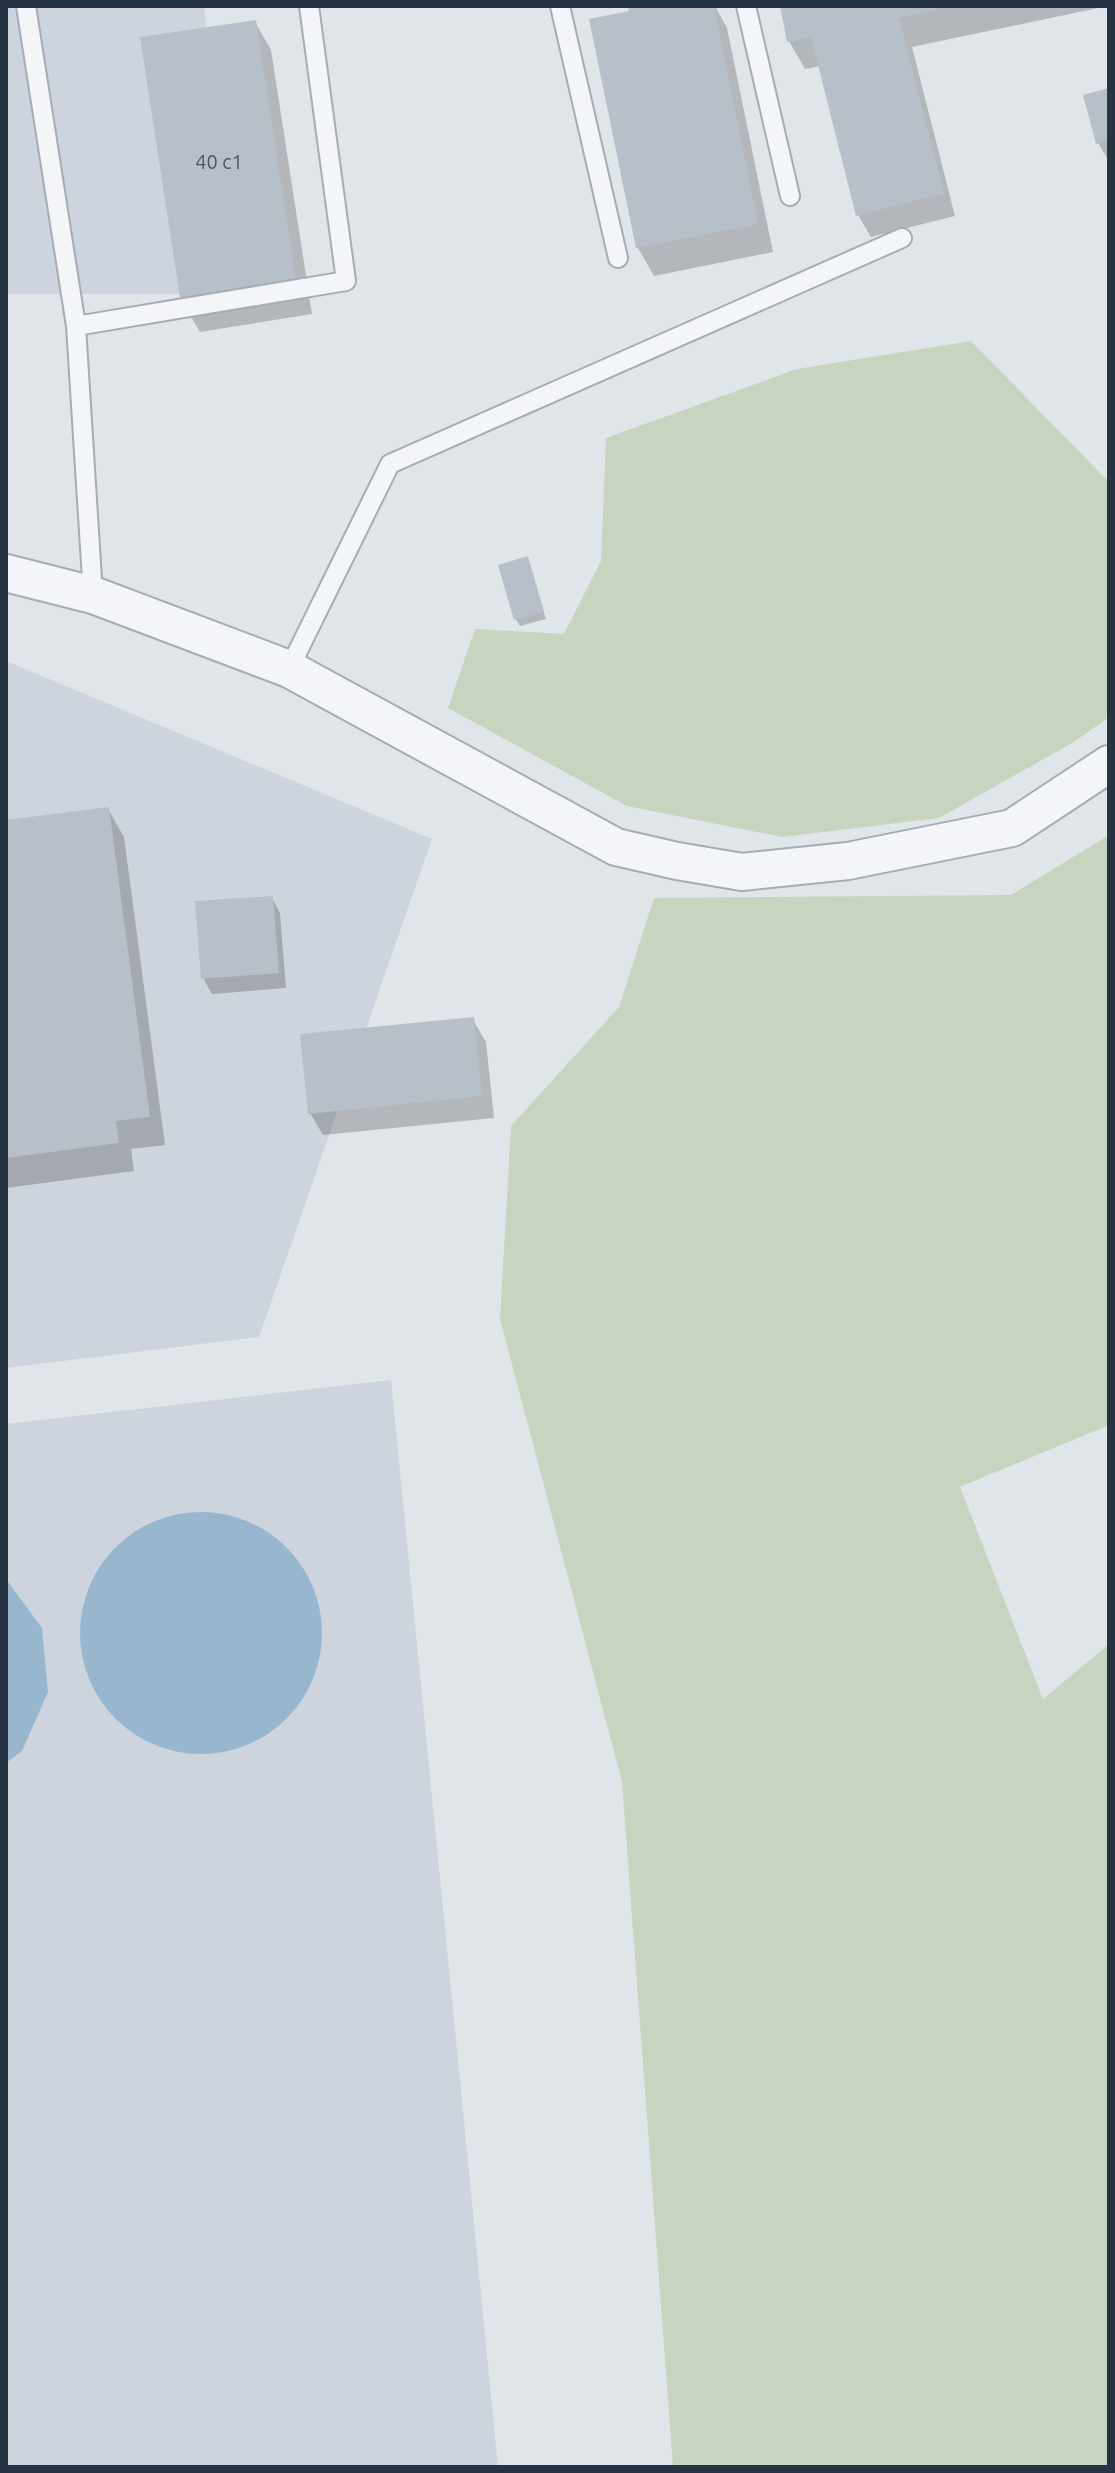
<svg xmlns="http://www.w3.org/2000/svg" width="1115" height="2473" viewBox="0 0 1115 2473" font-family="Ubuntu,sans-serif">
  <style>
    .built { fill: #ced4dd }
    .green { fill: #c7d5c0 }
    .water { fill: #98b7ce }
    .shadow { fill: #0003 }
    .building { fill: #b7bfc9 }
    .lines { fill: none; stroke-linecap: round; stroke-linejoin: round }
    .lane-casing { stroke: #a5acb5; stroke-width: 22 }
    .street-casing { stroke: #a5acb5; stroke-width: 40 }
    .lane { stroke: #f3f5f8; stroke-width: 18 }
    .street { stroke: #f3f5f8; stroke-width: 36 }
    .labels { text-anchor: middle; stroke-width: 7; stroke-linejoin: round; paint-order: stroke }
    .number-label { font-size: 20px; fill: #4b5765 }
  </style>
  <rect width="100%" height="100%" fill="#e0e5ea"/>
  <path class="built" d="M6,6h198l28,288h-226z
    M6,661l426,178 -173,498 -253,31z
    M391,1380l107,1087h-492v-1043z"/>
  <path class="green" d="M971,341l138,141v235l-35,25 -135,76 -157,19 -155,-31 -179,-98 27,-79 89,5 37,-73 5,-123 191,-69z
    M1109,835v590l-149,62 83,212 66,-55v823h-436l-51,-685 -122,-463 11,-193 108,-119 35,-109 357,-3z"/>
  <path class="water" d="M80 1633a121 121 0 1 1 242 0a121 121 0 1 1-242 0Z
    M6,1579l36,49 6,64 -26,59 -16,12z"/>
  <path class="shadow" d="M630,6h85l12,22 46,224 -119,24 -16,-28 -46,-227 39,-8z
    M782,6h326l-196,41 43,169 -84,21 -13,-22 -38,-149 -15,3 -16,-28z
    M255,22l16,28 41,264 -112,18 -17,-29z
    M1109,90v67l-2,1 -9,-15z
    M527,558l19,61 -26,7 -4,-7z
    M108,809l16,28 41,308 -34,4 3,22 -128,17v-366z
    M272,898l8,15 6,75 -74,6 -9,-16z
    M473,1020l13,22 8,76 -171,17 -13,-22z"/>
  <path class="building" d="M628,6h86l44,218 -122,24 -47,-229 40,-8z
    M780,6h171l-52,12 45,175 -88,23 -45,-179 -24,5z
    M256,20l41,266 -116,18 -41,-267z
    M1109,88v52l-13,4 -13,-49z
    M528,556l16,56 -30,8 -16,-55z
    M109,807l41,310 -34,4 3,22 -113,15v-338z
    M273,896l6,77 -78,6 -6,-78z
    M474,1017l8,79 -174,18 -8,-80z"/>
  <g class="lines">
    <defs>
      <path id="lane" d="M26,6l50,320
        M560,6l58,252
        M746,6l44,190
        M93,595l-17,-269 270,-45 -37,-275
        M289,669l101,-205 512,-226"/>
      <path id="street" d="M6,573l87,22 196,74 327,178 61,14 65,11 106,-11 164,-33 97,-64"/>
    </defs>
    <use href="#lane" class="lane-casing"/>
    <use href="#street" class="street-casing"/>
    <use href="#lane" class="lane"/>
    <use href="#street" class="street"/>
  </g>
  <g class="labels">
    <g class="number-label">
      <text x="219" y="169">40 с1</text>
    </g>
  </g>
  <rect width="1115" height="2473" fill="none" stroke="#273444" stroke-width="16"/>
</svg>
